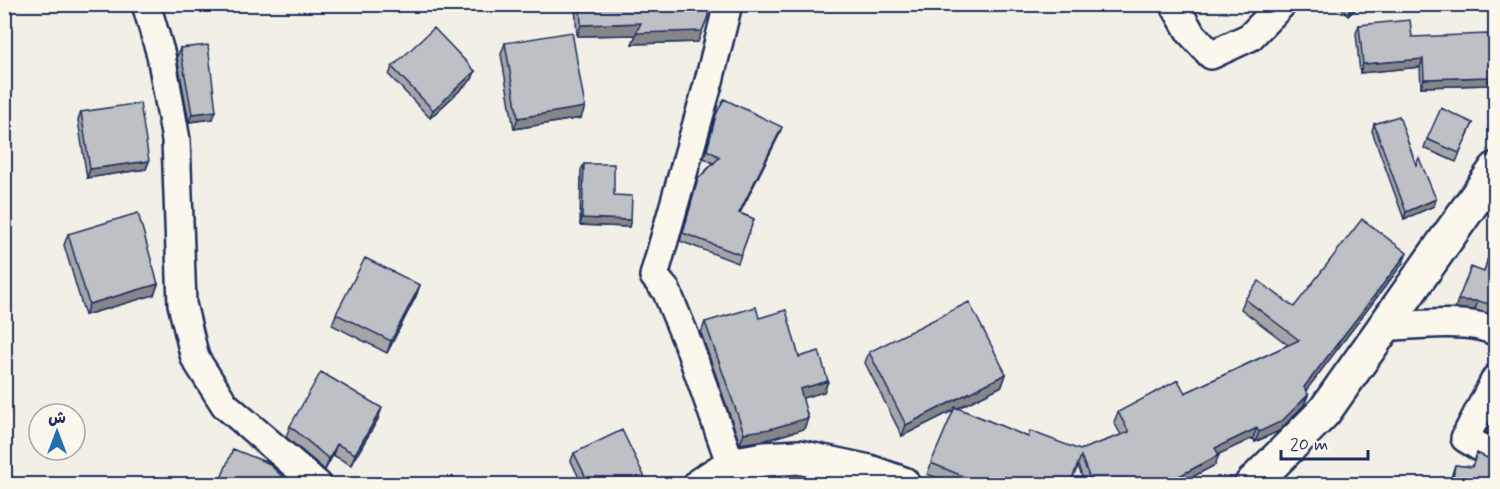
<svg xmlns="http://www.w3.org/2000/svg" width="1500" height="489" viewBox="0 0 1500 489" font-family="Mynerve,'Playpen Sans Arabic',sans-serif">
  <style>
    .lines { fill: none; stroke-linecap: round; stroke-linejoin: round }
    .street-casing { stroke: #1b2f5e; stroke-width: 32 }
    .secondary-casing { stroke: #1b2f5e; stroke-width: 38 }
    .street { stroke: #fbf7ec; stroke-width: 27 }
    .secondary { stroke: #fbf7ec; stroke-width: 33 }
    .wall { fill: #a3a5a9; stroke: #1b2f5e; stroke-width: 1.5 }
    .shaded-wall { fill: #848689; stroke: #1b2f5e; stroke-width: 1.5 }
    .building { fill: #bdc0c4; stroke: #1b2f5e; stroke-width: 1.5 }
  </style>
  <rect width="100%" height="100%" fill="#f2efe6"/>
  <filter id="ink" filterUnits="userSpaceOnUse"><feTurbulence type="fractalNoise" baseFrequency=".0167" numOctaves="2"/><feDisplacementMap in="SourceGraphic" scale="12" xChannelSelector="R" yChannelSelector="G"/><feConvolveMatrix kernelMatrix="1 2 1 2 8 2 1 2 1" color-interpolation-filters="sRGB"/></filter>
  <g filter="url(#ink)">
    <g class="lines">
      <defs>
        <path id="street" d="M146,4l15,51 15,85 6,164 13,54 30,47 92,79
          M728,4l-19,77 -55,195 12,14 23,56 42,119
          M1174,4l16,28 21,23 39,-18 32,-33
          M1384,327c28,-2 88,-9 112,5
          M1496,378l-31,60 31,19"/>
        <path id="secondary" d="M701,484l30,-19 33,-6 35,-2 70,15 34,12
          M1252,484l72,-72 172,-243"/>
      </defs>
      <use href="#street" class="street-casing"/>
      <use href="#secondary" class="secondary-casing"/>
      <use href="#street" class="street"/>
      <use href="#secondary" class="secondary"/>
    </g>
    <path class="wall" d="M575,4l132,1 -9,37 -66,2 4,-9 -59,1z
      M1337,4h24l-13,12z
      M1359,25l53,12 75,48 -66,2 -1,-20 -60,6 -4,-40z
      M505,43l76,75 -67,11 -13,-75z
      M180,48l33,71 -24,3 -12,-65z
      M392,67l83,4 -3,8 -42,39 -41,-43z
      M81,112l68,49 -3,8 -59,9 -9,-58z
      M716,115l63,20 -39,78 14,6 -16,44 -58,-22 18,-62 15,-16 -9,-5z
      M1473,123l-17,39 -32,-14 3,-9z
      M1374,124l42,41 20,34 -2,7 -30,13 -32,-88z
      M584,164l30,31 15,32 -49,-2 1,-55z
      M1496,229v86l-21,-5 -20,-2 29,-36z
      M68,234l90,50 -4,11 -69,20 -21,-70z
      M1403,263l-97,127 2,5 -4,10 -25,26 -24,11 -2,-4 -35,16 -3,11 -36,19h-94l-7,-18 -8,18h-116l-27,-10 27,-64 -52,26 -37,-73 4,-11 137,22 -4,12 -44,22 70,29 52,13 41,-15 -7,-13 4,-10 67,-19 103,-48 -47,-36 4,-10 49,8z
      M420,285l-4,11 -29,57 -55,-28 4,-11z
      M759,318l40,39 29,24 -4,11 -22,6 6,20 -4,11 -38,11 -26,4 -39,-111 4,-11z
      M1496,411v28l-10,-7z
      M378,419l-27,46 -18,-10 -8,15 -39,-33 4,-11z
      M574,453l74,31h-66l-11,-23z
      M1455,465l17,2 24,17h-46l2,-10z"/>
    <path class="shaded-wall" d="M1355,4h6l-13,12 3,-8z
      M708,16l-10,26 -66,2 4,-9 -59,1 4,-11 60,-2z
      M1423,59l-3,8 -60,6 3,-9z
      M475,71l-3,8 -42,39 3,-8z
      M1490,77l-3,8 -66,2 3,-8z
      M585,107l-4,11 -67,11 4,-11z
      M216,111l-3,8 -24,3 3,-8z
      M782,127l-3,8 -43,86 3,-8z
      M149,161l-3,8 -59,9 3,-9z
      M1436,199l-2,7 -30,13 2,-7z
      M582,218l49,2 -2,7 -49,-2z
      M1407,253l-4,10 -102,134 3,-10z
      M158,284l-4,11 -69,20 4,-11z
      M420,285l-4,11 -29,57 4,-12z
      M1458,300l20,1 -3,9 -20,-2z
      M1006,374l-4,12 -100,50 4,-11z
      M828,381l-4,11 -28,8 4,-11z
      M1308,395l-4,10 -25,26 -24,11 4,-10z
      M382,408l-4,11 -27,46 4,-11z
      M808,418l-4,11 -38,11 -26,4 4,-11z
      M1257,428l-4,10 -42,20 4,-10z
      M337,444l-4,11 -8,15 4,-11z
      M1219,455l-4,10 -36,19h-15z"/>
    <path class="building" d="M580,4h127l1,12 -6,15 -66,2 5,-10 -60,2z
      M1348,4h7l-4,4z
      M1410,20l2,17 76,-3 2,43 -66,2 -1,-20 -60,5 -4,-39z
      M434,28l41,43 -42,39 -41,-43z
      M572,32l13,75 -67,11 -13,-75z
      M208,45l8,66 -24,3 -12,-66z
      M724,99l58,28 -43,86 15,6 -13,36 -58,-22 15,-54 22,-22 -13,-7 9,-35z
      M140,103l9,58 -59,8 -9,-57z
      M1441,108l32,15 -14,30 -32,-14z
      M1399,116l17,49 3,-7 17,41 -30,13 -32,-88z
      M584,164h30v31l18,1 -1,24 -49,-2z
      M138,213l20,71 -69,20 -21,-70z
      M1362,219l45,34 -103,134 4,8 -26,26 -23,11 -2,-4 -42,20 4,7 -55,29h-72l-11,-28 -11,28h-47l-21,-8 -4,8h-16l-51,-21 24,-56 73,30 2,-6 50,19 49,-18 -11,-20 60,-32 7,13 114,-53 -54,-41 14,-18 35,26z
      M1496,231v75l-18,-5 -20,-1 13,-33 13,5z
      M365,258l55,27 -29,56 -55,-27z
      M969,302l37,72 -100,51 -37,-73z
      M756,307l3,11 27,-8 13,47 20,-6 9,30 -28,8 8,29 -38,11 -26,4 -39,-111z
      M321,372l61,36 -27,46 -18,-10 -8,15 -39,-33z
      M1496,411v17l-7,-5z
      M622,430l26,54h-59l-15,-31z
      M233,449l35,14 22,21h-63l-7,-3z
      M1477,453l19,9v22h-44l3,-19 17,2z"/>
  </g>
  <rect width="1500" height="489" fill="none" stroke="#fbf7ec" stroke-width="24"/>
  <rect x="12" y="12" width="1476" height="465" fill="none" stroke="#1b2f5e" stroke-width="2" filter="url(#ink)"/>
  <g transform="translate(57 432)"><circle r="28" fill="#fbf7ec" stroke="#a1a7b3" stroke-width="1.5"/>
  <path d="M0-4.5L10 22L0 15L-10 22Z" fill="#1f6fb2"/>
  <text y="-9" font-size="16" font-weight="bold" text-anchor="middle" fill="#1b2f5e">ش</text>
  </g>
  <path d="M1281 450v9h87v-9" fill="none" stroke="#1b2f5e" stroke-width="3"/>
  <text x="1290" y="450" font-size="18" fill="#1b2f5e" stroke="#fbf7ec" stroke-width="4.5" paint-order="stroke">20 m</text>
</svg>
